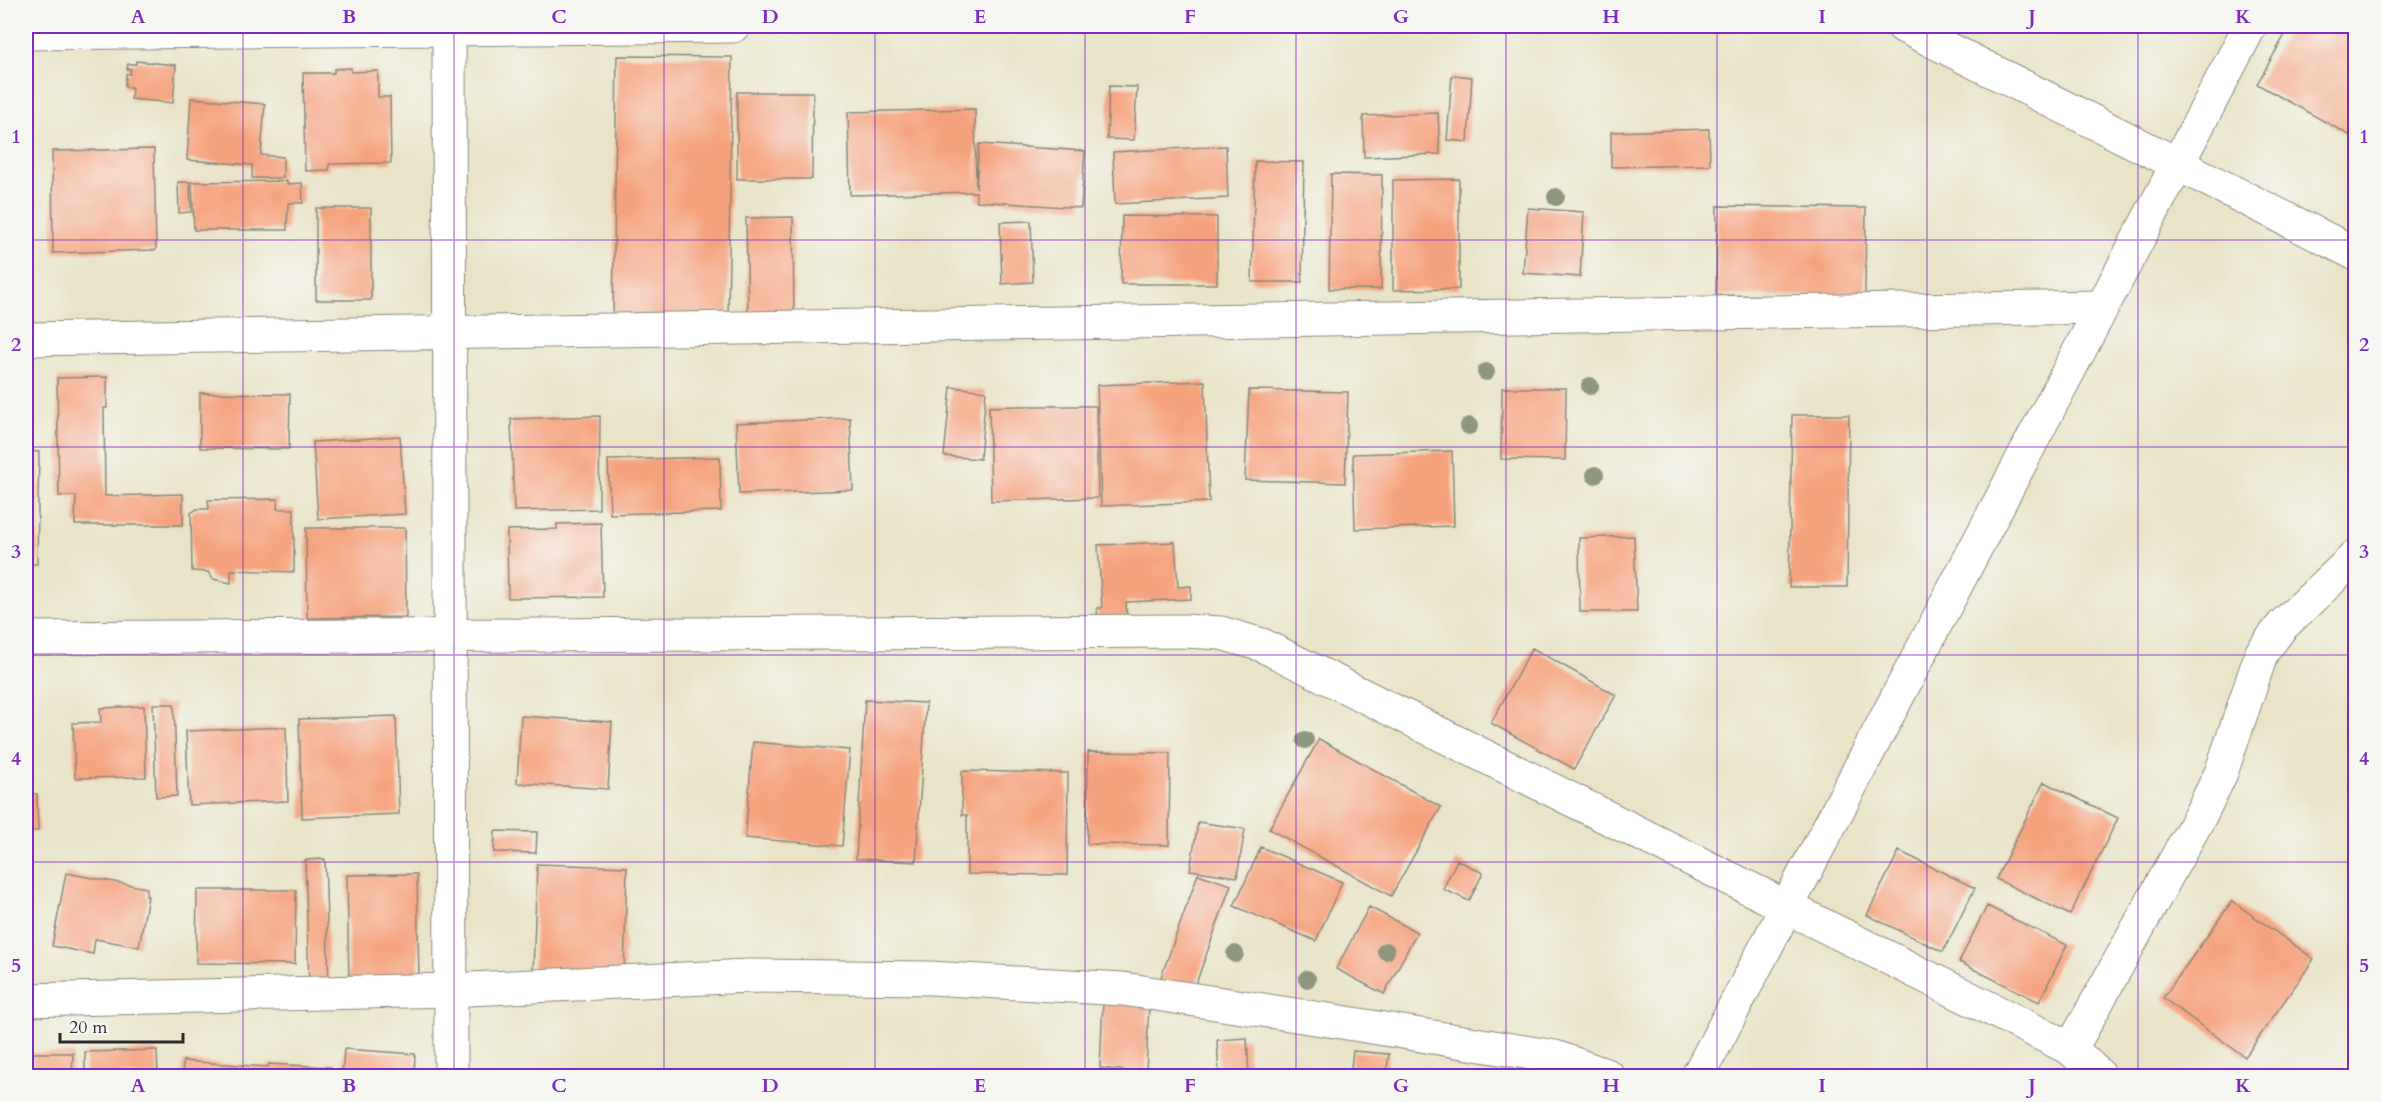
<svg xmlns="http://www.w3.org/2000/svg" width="2381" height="1102" viewBox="0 0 2381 1102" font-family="Cardo,serif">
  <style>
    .building { fill: #f5a37e }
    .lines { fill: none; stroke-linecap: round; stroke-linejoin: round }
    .minor-casing { stroke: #8a8879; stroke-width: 35 }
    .minor { stroke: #fff; stroke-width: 33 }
    .tree { fill: #8f987f }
    .grid { fill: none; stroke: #7b2cbf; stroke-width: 1.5; stroke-opacity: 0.55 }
    .neatline { fill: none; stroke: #7b2cbf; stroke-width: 2 }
    .grid-label { font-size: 20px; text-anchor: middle; font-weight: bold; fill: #7b2cbf }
  </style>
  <rect width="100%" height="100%" fill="#f6f6f2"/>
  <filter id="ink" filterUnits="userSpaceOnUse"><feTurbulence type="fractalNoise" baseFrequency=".0167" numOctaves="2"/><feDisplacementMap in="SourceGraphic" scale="12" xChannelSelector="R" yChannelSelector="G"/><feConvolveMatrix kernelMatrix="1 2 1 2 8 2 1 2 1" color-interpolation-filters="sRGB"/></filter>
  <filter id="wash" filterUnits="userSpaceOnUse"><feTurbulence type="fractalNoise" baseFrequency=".008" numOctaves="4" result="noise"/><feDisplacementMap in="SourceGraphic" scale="24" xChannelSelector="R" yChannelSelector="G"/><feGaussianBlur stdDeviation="1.35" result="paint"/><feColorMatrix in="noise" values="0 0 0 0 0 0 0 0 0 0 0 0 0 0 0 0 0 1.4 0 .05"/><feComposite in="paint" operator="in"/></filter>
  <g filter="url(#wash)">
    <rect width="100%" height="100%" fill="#e9e4c7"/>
    <g id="blocks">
      <path class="building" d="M2290,26h66v113l-99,-55z
        M617,56l115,1 -4,262 -115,-1z
        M136,61l40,4 -3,38 -42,-4 1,-11 -7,-1 1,-13h4l1,-5h-4l1,-5h8z
        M351,68v4l27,-1v26h12l1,66 -62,1v6l-24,1 -2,-98h31v-4z
        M1452,75l20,2 -4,65 -21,-2z
        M1109,86l28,1 -3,53 -27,-1z
        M737,92h76l-1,87h-75z
        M191,98l74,6 -4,51 22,2v21h-31v-13l-65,-5z
        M975,109l1,79 3,-44 106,7 -4,57 -105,-7v-9l-126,3 -2,-83z
        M1438,113l2,41 -76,3 -1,-41z
        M1709,129l1,36 -99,2v-35z
        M1226,146l2,52 -113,6 -2,-52z
        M154,149l2,101 -103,3 -1,-102z
        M1255,161l49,1 -2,120h-50z
        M1331,174l51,1 -1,114h-52z
        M1459,179v110l-66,1v-110z
        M26,180h1l1,46h-2z
        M287,181v3l15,-1 1,20h-15l-1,27h-93l-2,-48z
        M178,182h12l1,30 -12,1z
        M1717,206l149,2 -1,89 -149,-2z
        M316,208h55v92h-55z
        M1528,208l56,4 -4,65 -57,-4z
        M1122,216l95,1v67h-96z
        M793,217l1,99 -46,1 -2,-99z
        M1031,221l2,61 -31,2 -2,-62z
        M107,377v31h-3l1,88 78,-2v31h-108l1,-29h-17l-2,-118z
        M1205,381l4,121 -108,4 -4,-121z
        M951,387l35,4 -6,68 -36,-3z
        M1502,388h64l-1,72 -64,-1z
        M1249,390l99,2 -3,91 -100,-3z
        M200,393l90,1 -1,55 -89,-1z
        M1018,406h78l2,92 -107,3 -2,-94z
        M1792,415h57l-2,172h-58z
        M600,416l-1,93 -85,2 -3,-92z
        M850,418l3,72 -114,4 -3,-71z
        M400,436l5,78 -87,5 -5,-77z
        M26,451l13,1 -2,112h-11z
        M1452,451l2,75 -99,3 -2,-75z
        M720,457l1,54 -111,3 -2,-54z
        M278,499l-1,10h17v63l-63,-2v13l-18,-4 -5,-7 -16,-1 -1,-58 6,-4h12l-1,-9z
        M601,523l2,74 -95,1 -1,-68 50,-1v-5z
        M306,528h99l1,89 -99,1z
        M1634,536l3,76h-57l-1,-74z
        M1175,542l3,45 13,-1v13l-65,3 1,19 -29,1 -1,-14h5l-4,-63z
        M1532,648l84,47 -42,74 -83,-46z
        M865,700l61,3 -10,159 -60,-3z
        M153,704h21l3,92 -21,1z
        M144,706l2,71 -71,1 -2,-55 28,-1 -1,-14z
        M396,716l3,98 -97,4 -3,-99z
        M521,716l91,6 -4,67 -91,-6z
        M286,727l2,74 -99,4 -3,-74z
        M1319,739l122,68 -50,89 -122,-67z
        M753,742l97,8 -8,96 -97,-8z
        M1088,752l82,1 -1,92 -82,-1z
        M962,771l106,2 -1,102 -100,-1v-59h-5z
        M2044,782l74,36 -48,97 -74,-36z
        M26,794h11l1,37h-12z
        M1198,822l47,7 -8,48 -47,-7z
        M495,831l42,1 -1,21 -42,-1z
        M1261,847l81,35 -26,59 -82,-35z
        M1899,851l76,37 -32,64 -76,-37z
        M325,859l4,126 -20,1 -4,-126z
        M1457,860l26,13 -14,28 -26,-12z
        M537,864l90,3 -3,109 -91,-2z
        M66,873l81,15 -1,8h2l-9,51 -44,-8 -2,15 -41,-8z
        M417,874l2,108 -70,2 -2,-109z
        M1198,874l33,11 -38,107 -33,-12z
        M197,890h99l-1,74 -99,-1z
        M2232,901l82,58 -69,98 -82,-59z
        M1987,906l80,39 -28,57 -80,-40z
        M1369,907l48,25 -33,62 -48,-25z
        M1103,1000l46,3 -3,70 -46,-5z
        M1247,1038l2,38h-30l-2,-36z
        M344,1049l71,5 -1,22h-72z
        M157,1050l1,26h-73v-24z
        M1353,1051l36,3 -3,22h-36z
        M33,1053h40l-1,23h-40z
        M183,1061l85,6 1,-3 62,3 -1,9h-148z
        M1411,1069l34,6v1h-36z
        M906,1070l53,5v1h-53z
        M629,1071v5h-55l-1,-2z"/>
    </g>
  </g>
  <g filter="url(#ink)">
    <use href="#blocks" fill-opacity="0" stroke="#8a8879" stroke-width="1.5"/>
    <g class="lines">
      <defs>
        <path id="minor" d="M449,26l2,1050
          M1903,26l453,228
          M26,33l707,-7
          M26,339l2076,-32
          M26,638l1158,-7 37,2 41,12 809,404 29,27
          M26,1000l423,-10 300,-14 181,2 193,11 212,32 220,36 53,19
          M2071,1049l130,-235 20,-41 41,-121 20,-26 74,-70
          M1698,1076l552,-1050"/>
      </defs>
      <use href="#minor" class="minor-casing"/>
      <use href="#minor" class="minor"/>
    </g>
    <g class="tree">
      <circle cx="1556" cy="197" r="9"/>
      <circle cx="1486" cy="372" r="9"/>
      <circle cx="1590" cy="386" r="9"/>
      <circle cx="1469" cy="426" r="9"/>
      <circle cx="1595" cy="475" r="9"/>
      <circle cx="1305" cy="740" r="9"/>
      <circle cx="1386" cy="951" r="9"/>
      <circle cx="1235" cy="954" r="9"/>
      <circle cx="1307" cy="979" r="9"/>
    </g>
  </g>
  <path class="grid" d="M243,26v1050M454,26v1050M664,26v1050M875,26v1050M1085,26v1050M1296,26v1050M1506,26v1050M1717,26v1050M1927,26v1050M2138,26v1050M26,240h2330M26,447h2330M26,655h2330M26,862h2330"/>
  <rect width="2381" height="1102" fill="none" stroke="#f6f6f2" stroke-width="66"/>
  <path d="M60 1033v9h123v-9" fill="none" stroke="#2b2b2b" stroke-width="3"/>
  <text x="69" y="1033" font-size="18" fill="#2b2b2b" stroke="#f6f6f2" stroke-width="4.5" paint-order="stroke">20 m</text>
  <rect x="33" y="33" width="2315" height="1036" class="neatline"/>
  <g class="grid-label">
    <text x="138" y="23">A</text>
    <text x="349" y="23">B</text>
    <text x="559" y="23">C</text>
    <text x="770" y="23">D</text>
    <text x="980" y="23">E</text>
    <text x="1190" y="23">F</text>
    <text x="1401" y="23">G</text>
    <text x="1611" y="23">H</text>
    <text x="1822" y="23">I</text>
    <text x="2032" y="23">J</text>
    <text x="2243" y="23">K</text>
    <text x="16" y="143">1</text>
    <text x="2364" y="143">1</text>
    <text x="16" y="351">2</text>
    <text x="2364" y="351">2</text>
    <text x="16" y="558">3</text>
    <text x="2364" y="558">3</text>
    <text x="16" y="765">4</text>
    <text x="2364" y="765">4</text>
    <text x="16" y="972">5</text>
    <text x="2364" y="972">5</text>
    <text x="138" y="1092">A</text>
    <text x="349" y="1092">B</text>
    <text x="559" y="1092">C</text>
    <text x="770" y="1092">D</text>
    <text x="980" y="1092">E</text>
    <text x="1190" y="1092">F</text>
    <text x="1401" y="1092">G</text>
    <text x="1611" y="1092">H</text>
    <text x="1822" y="1092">I</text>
    <text x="2032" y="1092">J</text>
    <text x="2243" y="1092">K</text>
  </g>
</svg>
